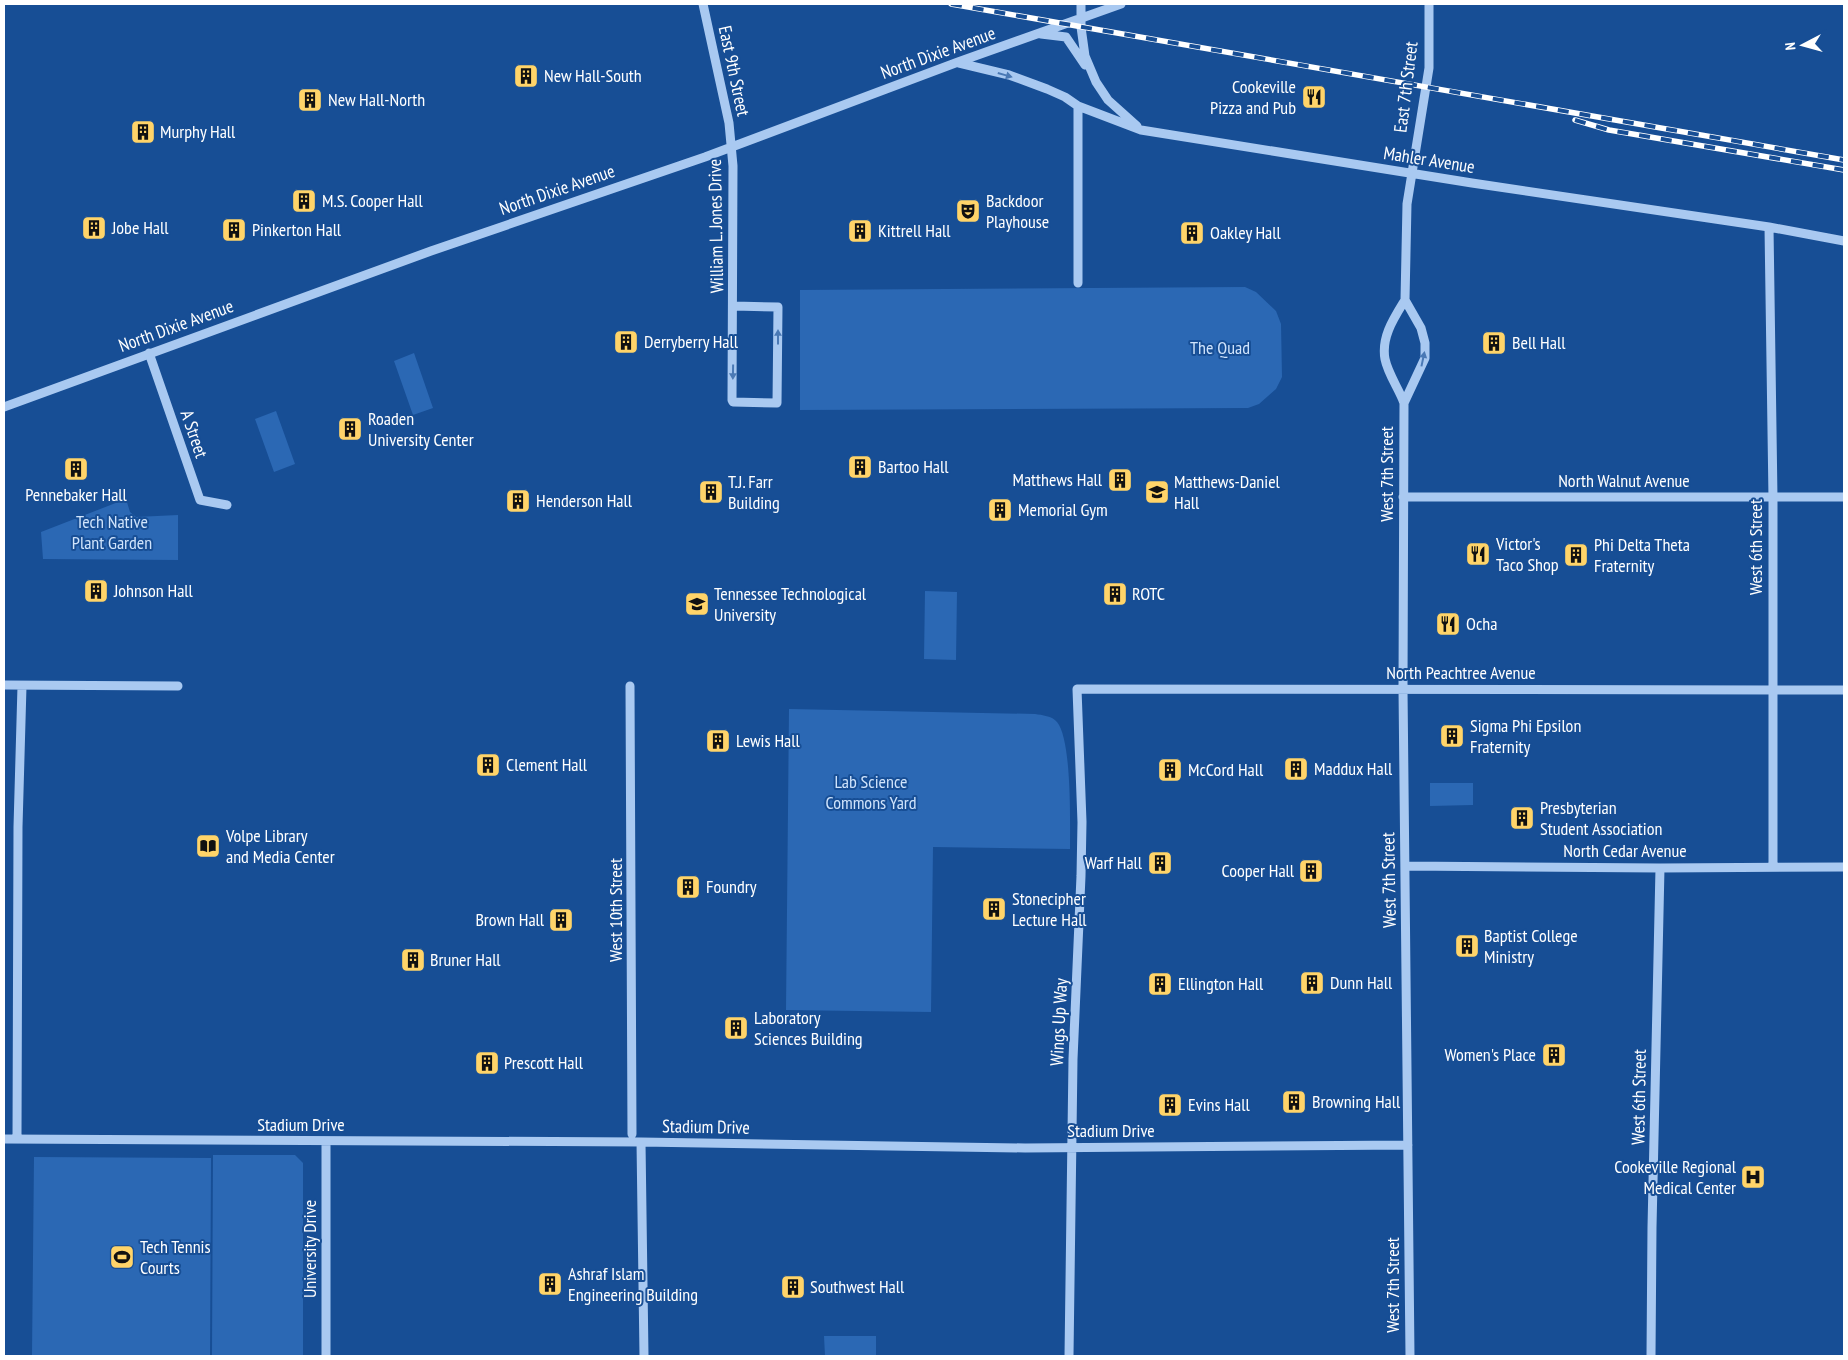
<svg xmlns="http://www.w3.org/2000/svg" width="1848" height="1360" viewBox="0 0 1848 1360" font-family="'PT Sans Narrow',sans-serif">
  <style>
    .green { fill: #2b68b4 }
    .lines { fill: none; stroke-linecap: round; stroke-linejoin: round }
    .minor { stroke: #a9c9f1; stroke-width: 9 }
    .rail-casing { stroke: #fff; stroke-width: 5.5 }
    .rail { stroke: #174e95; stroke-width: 4; stroke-dasharray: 11; stroke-linecap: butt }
    .oneway { fill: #4a79b5 }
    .labels { text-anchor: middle; stroke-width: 4; stroke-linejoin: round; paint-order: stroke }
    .street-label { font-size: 18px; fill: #fff; stroke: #174e95 }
    .poi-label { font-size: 18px; fill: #fff; stroke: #174e95; text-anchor: start }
    .park-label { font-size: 18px; fill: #d0e4fc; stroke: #174e95 }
  </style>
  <rect width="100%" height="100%" fill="#174e95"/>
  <path class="green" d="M1245,287l11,5 20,19 5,13 1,53 -6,12 -17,15 -11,4 -448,2v-120z
    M414,353l19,55 -20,7 -19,-54z
    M276,411l19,53 -21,8 -19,-53z
    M126,499l4,13 6,5 42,-2v45l-135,-1 -2,-27z
    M925,591l32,1 -1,68 -32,-1z
    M789,709l246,5c7,1 17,2 22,8 15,18 13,101 13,127l-137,-2 -2,165 -145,-2z
    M1430,783h43v22l-43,1z
    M213,1155h82l8,8v193h-91z
    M34,1157l177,1 -1,198h-178z
    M824,1336h52v20h-51z"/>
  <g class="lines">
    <path class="minor" d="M703,4l26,119 4,43 -1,234 1,2 44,1 1,-96 -44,-1
      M1081,4v23l4,29 11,26 12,18 29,26
      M1041,34l25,3 19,28
      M959,63l50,12 38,14 18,8 13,9 63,24 331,53 297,44 75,14
      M1769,227l4,271v369
      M1078,283v-177
      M1405,300l2,-96 22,-136v-64
      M149,353l51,147 27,5
      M1404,403c-5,-14 -16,-29 -19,-44 -4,-22 9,-41 20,-59l16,28 4,15v15l-21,45 -1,286 7,667
      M4,407l427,-156 274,-94 253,-95 163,-58
      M1403,497h441
      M4,685l174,1
      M630,686l2,448
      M1405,866l255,2 184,-1
      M4,1139l637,3 384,6 383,-3
      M17,1139l1,-312 4,-141
      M326,1142v214
      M641,1142l3,214
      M1069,1356l4,-297 8,-183 1,-54 -5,-133 767,1
      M1651,1356l1,-129 8,-359"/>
    <defs>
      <path id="rail" d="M951,4l893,156
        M1575,120l34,10 235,40"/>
    </defs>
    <use href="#rail" class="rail-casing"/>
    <use href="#rail" class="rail"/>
  </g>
  <defs><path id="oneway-solid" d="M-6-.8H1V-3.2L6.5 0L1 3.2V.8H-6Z" transform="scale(1.25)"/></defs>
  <g class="oneway">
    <use href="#oneway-solid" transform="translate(1005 75) rotate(16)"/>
    <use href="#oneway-solid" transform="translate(778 337) rotate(-90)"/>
    <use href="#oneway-solid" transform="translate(1423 359) rotate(-78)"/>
    <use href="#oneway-solid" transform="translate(733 372) rotate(91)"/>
  </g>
  <defs>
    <symbol id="building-square" viewBox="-11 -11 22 22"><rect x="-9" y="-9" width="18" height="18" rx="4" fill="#ffd469" stroke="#174e95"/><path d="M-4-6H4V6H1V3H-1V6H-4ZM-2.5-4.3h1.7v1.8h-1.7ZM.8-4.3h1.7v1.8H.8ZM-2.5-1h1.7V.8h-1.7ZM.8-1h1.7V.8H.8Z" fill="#111"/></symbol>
    <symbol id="restaurant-square" viewBox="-11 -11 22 22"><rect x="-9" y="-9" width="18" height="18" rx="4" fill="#ffd469" stroke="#174e95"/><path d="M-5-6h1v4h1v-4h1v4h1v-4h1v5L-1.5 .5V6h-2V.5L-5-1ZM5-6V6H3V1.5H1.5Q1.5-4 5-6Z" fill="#111"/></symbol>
    <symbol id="theatre-square" viewBox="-11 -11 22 22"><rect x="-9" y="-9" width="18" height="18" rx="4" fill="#ffd469" stroke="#174e95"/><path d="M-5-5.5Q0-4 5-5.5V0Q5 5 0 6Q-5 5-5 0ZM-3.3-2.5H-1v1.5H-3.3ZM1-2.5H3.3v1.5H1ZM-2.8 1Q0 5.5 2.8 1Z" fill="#111"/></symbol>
    <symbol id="university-square" viewBox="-11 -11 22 22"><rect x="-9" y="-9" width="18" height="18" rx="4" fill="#ffd469" stroke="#174e95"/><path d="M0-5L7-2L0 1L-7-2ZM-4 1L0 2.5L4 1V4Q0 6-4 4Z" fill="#111"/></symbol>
    <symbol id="library-square" viewBox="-11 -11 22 22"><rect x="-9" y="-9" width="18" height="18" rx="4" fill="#ffd469" stroke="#174e95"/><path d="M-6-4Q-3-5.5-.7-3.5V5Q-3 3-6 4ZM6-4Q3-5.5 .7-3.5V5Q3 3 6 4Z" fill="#111"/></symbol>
    <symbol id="hospital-square" viewBox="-11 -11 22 22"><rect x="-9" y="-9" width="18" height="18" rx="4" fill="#ffd469" stroke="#174e95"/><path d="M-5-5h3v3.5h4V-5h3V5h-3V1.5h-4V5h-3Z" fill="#111"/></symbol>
    <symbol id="stadium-square" viewBox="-11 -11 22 22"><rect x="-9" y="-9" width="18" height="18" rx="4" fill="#ffd469" stroke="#174e95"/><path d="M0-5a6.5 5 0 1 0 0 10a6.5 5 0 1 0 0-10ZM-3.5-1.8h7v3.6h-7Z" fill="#111"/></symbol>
  </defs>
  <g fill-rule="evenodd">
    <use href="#building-square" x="512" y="62" width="28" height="28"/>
    <use href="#restaurant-square" x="1300" y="83" width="28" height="28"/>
    <use href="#building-square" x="296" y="86" width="28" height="28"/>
    <use href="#building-square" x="129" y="118" width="28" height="28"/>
    <use href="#building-square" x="290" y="187" width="28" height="28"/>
    <use href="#theatre-square" x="954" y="197" width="28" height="28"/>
    <use href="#building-square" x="80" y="214" width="28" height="28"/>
    <use href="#building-square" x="220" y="216" width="28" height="28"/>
    <use href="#building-square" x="846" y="217" width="28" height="28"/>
    <use href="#building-square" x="1178" y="219" width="28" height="28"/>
    <use href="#building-square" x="612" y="328" width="28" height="28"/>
    <use href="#building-square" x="1480" y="329" width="28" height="28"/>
    <use href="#building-square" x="336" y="415" width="28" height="28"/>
    <use href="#building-square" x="846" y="453" width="28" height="28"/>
    <use href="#building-square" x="62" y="455" width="28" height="28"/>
    <use href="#building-square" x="1106" y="466" width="28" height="28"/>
    <use href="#building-square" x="697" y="478" width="28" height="28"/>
    <use href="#university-square" x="1143" y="478" width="28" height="28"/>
    <use href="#building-square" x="504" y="487" width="28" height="28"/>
    <use href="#building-square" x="986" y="496" width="28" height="28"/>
    <use href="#restaurant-square" x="1464" y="540" width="28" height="28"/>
    <use href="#building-square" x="1562" y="541" width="28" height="28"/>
    <use href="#building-square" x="82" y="577" width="28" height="28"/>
    <use href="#building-square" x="1101" y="580" width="28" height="28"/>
    <use href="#university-square" x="683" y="590" width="28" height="28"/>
    <use href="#restaurant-square" x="1434" y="610" width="28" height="28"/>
    <use href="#building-square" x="1438" y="722" width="28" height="28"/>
    <use href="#building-square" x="704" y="727" width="28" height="28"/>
    <use href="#building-square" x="474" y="751" width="28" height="28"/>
    <use href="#building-square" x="1282" y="755" width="28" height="28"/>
    <use href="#building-square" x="1156" y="756" width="28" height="28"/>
    <use href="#building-square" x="1508" y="804" width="28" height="28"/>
    <use href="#library-square" x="194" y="832" width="28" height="28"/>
    <use href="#building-square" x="1146" y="849" width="28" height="28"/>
    <use href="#building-square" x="1297" y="857" width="28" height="28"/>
    <use href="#building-square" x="674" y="873" width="28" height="28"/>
    <use href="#building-square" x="980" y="895" width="28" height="28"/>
    <use href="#building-square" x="547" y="906" width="28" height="28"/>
    <use href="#building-square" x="1453" y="932" width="28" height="28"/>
    <use href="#building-square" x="399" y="946" width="28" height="28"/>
    <use href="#building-square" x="1298" y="969" width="28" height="28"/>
    <use href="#building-square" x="1146" y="970" width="28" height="28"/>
    <use href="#building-square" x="722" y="1014" width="28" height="28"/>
    <use href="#building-square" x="1540" y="1041" width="28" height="28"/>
    <use href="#building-square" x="473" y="1049" width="28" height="28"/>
    <use href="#building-square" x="1280" y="1088" width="28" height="28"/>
    <use href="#building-square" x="1156" y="1091" width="28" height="28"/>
    <use href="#hospital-square" x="1739" y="1163" width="28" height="28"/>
    <use href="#stadium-square" x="108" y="1243" width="28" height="28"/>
    <use href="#building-square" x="536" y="1270" width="28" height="28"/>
    <use href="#building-square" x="779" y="1273" width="28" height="28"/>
  </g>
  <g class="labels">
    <g class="street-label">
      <text transform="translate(938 53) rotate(-20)" y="6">North Dixie Avenue</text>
      <text transform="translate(734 71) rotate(78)" y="6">East 9th Street</text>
      <text transform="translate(1406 87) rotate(-83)" y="6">East 7th Street</text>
      <text transform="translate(1429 160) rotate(9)" y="6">Mahler Avenue</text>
      <text transform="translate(557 190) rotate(-19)" y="6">North Dixie Avenue</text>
      <text transform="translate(716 226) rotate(-91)" y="6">William L. Jones Drive</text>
      <text transform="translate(176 326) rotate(-20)" y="6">North Dixie Avenue</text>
      <text transform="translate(194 434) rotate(71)" y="6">A Street</text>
      <text transform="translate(1387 474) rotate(-90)" y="6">West 7th Street</text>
      <text x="1624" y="487">North Walnut Avenue</text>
      <text transform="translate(1756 547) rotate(-90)" y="6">West 6th Street</text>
      <text x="1461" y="679">North Peachtree Avenue</text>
      <text x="1625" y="857">North Cedar Avenue</text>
      <text transform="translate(1389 880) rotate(-91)" y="6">West 7th Street</text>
      <text transform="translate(616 910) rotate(-90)" y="6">West 10th Street</text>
      <text transform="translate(1059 1022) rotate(-87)" y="6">Wings Up Way</text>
      <text transform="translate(1639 1097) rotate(-89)" y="6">West 6th Street</text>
      <text x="301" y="1131">Stadium Drive</text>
      <text transform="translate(706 1127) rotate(1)" y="6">Stadium Drive</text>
      <text x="1111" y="1137">Stadium Drive</text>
      <text transform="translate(310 1249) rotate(-90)" y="6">University Drive</text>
      <text transform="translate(1393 1285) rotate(-90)" y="6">West 7th Street</text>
    </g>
    <g class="poi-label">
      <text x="544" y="82">New Hall-South</text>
      <text x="1296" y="93" text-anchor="end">Cookeville<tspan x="1296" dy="21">Pizza and Pub</tspan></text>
      <text x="328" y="106">New Hall-North</text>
      <text x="160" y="138">Murphy Hall</text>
      <text x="322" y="207">M.S. Cooper Hall</text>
      <text x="986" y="207">Backdoor<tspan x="986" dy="21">Playhouse</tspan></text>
      <text x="112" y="234">Jobe Hall</text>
      <text x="252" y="236">Pinkerton Hall</text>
      <text x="878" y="237">Kittrell Hall</text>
      <text x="1210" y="239">Oakley Hall</text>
      <text x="644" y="348">Derryberry Hall</text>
      <text x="1512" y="349">Bell Hall</text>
      <text x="368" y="425">Roaden<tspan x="368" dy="21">University Center</tspan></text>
      <text x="878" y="473">Bartoo Hall</text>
      <text x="1102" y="486" text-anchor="end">Matthews Hall</text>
      <text x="728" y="488">T.J. Farr<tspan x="728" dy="21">Building</tspan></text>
      <text x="1174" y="488">Matthews-Daniel<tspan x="1174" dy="21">Hall</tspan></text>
      <text x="76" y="501" text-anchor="middle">Pennebaker Hall</text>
      <text x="536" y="507">Henderson Hall</text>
      <text x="1018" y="516">Memorial Gym</text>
      <text x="1496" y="550">Victor's<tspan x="1496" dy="21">Taco Shop</tspan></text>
      <text x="1594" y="551">Phi Delta Theta<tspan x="1594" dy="21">Fraternity</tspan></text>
      <text x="114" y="597">Johnson Hall</text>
      <text x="714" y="600">Tennessee Technological<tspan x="714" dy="21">University</tspan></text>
      <text x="1132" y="600">ROTC</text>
      <text x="1466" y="630">Ocha</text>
      <text x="1470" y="732">Sigma Phi Epsilon<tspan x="1470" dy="21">Fraternity</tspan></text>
      <text x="736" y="747">Lewis Hall</text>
      <text x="506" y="771">Clement Hall</text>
      <text x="1314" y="775">Maddux Hall</text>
      <text x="1188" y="776">McCord Hall</text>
      <text x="1540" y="814">Presbyterian<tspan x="1540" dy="21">Student Association</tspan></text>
      <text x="226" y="842">Volpe Library<tspan x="226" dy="21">and Media Center</tspan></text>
      <text x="1142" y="869" text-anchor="end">Warf Hall</text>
      <text x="1294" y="877" text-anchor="end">Cooper Hall</text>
      <text x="706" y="893">Foundry</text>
      <text x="1012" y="905">Stonecipher<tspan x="1012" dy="21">Lecture Hall</tspan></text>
      <text x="544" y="926" text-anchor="end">Brown Hall</text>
      <text x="1484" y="942">Baptist College<tspan x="1484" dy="21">Ministry</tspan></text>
      <text x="430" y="966">Bruner Hall</text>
      <text x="1330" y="989">Dunn Hall</text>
      <text x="1178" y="990">Ellington Hall</text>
      <text x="754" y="1024">Laboratory<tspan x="754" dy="21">Sciences Building</tspan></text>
      <text x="1536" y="1061" text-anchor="end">Women's Place</text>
      <text x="504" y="1069">Prescott Hall</text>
      <text x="1312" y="1108">Browning Hall</text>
      <text x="1188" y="1111">Evins Hall</text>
      <text x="1736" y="1173" text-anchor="end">Cookeville Regional<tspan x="1736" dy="21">Medical Center</tspan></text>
      <text x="140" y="1253">Tech Tennis<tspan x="140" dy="21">Courts</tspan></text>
      <text x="568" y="1280">Ashraf Islam<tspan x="568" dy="21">Engineering Building</tspan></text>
      <text x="810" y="1293">Southwest Hall</text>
    </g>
    <g class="park-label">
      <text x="1220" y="354">The Quad</text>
      <text x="112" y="528">Tech Native<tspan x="112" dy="21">Plant Garden</tspan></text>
      <text x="871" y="788">Lab Science<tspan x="871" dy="21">Commons Yard</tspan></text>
    </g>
  </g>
  <rect width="1848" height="1360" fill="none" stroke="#ffffff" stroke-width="10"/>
  <g transform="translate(1803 45) rotate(264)" stroke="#174e95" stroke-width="4" paint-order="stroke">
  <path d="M0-4L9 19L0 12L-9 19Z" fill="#ffffff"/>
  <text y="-8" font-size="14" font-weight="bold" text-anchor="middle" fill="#ffffff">N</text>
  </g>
</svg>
